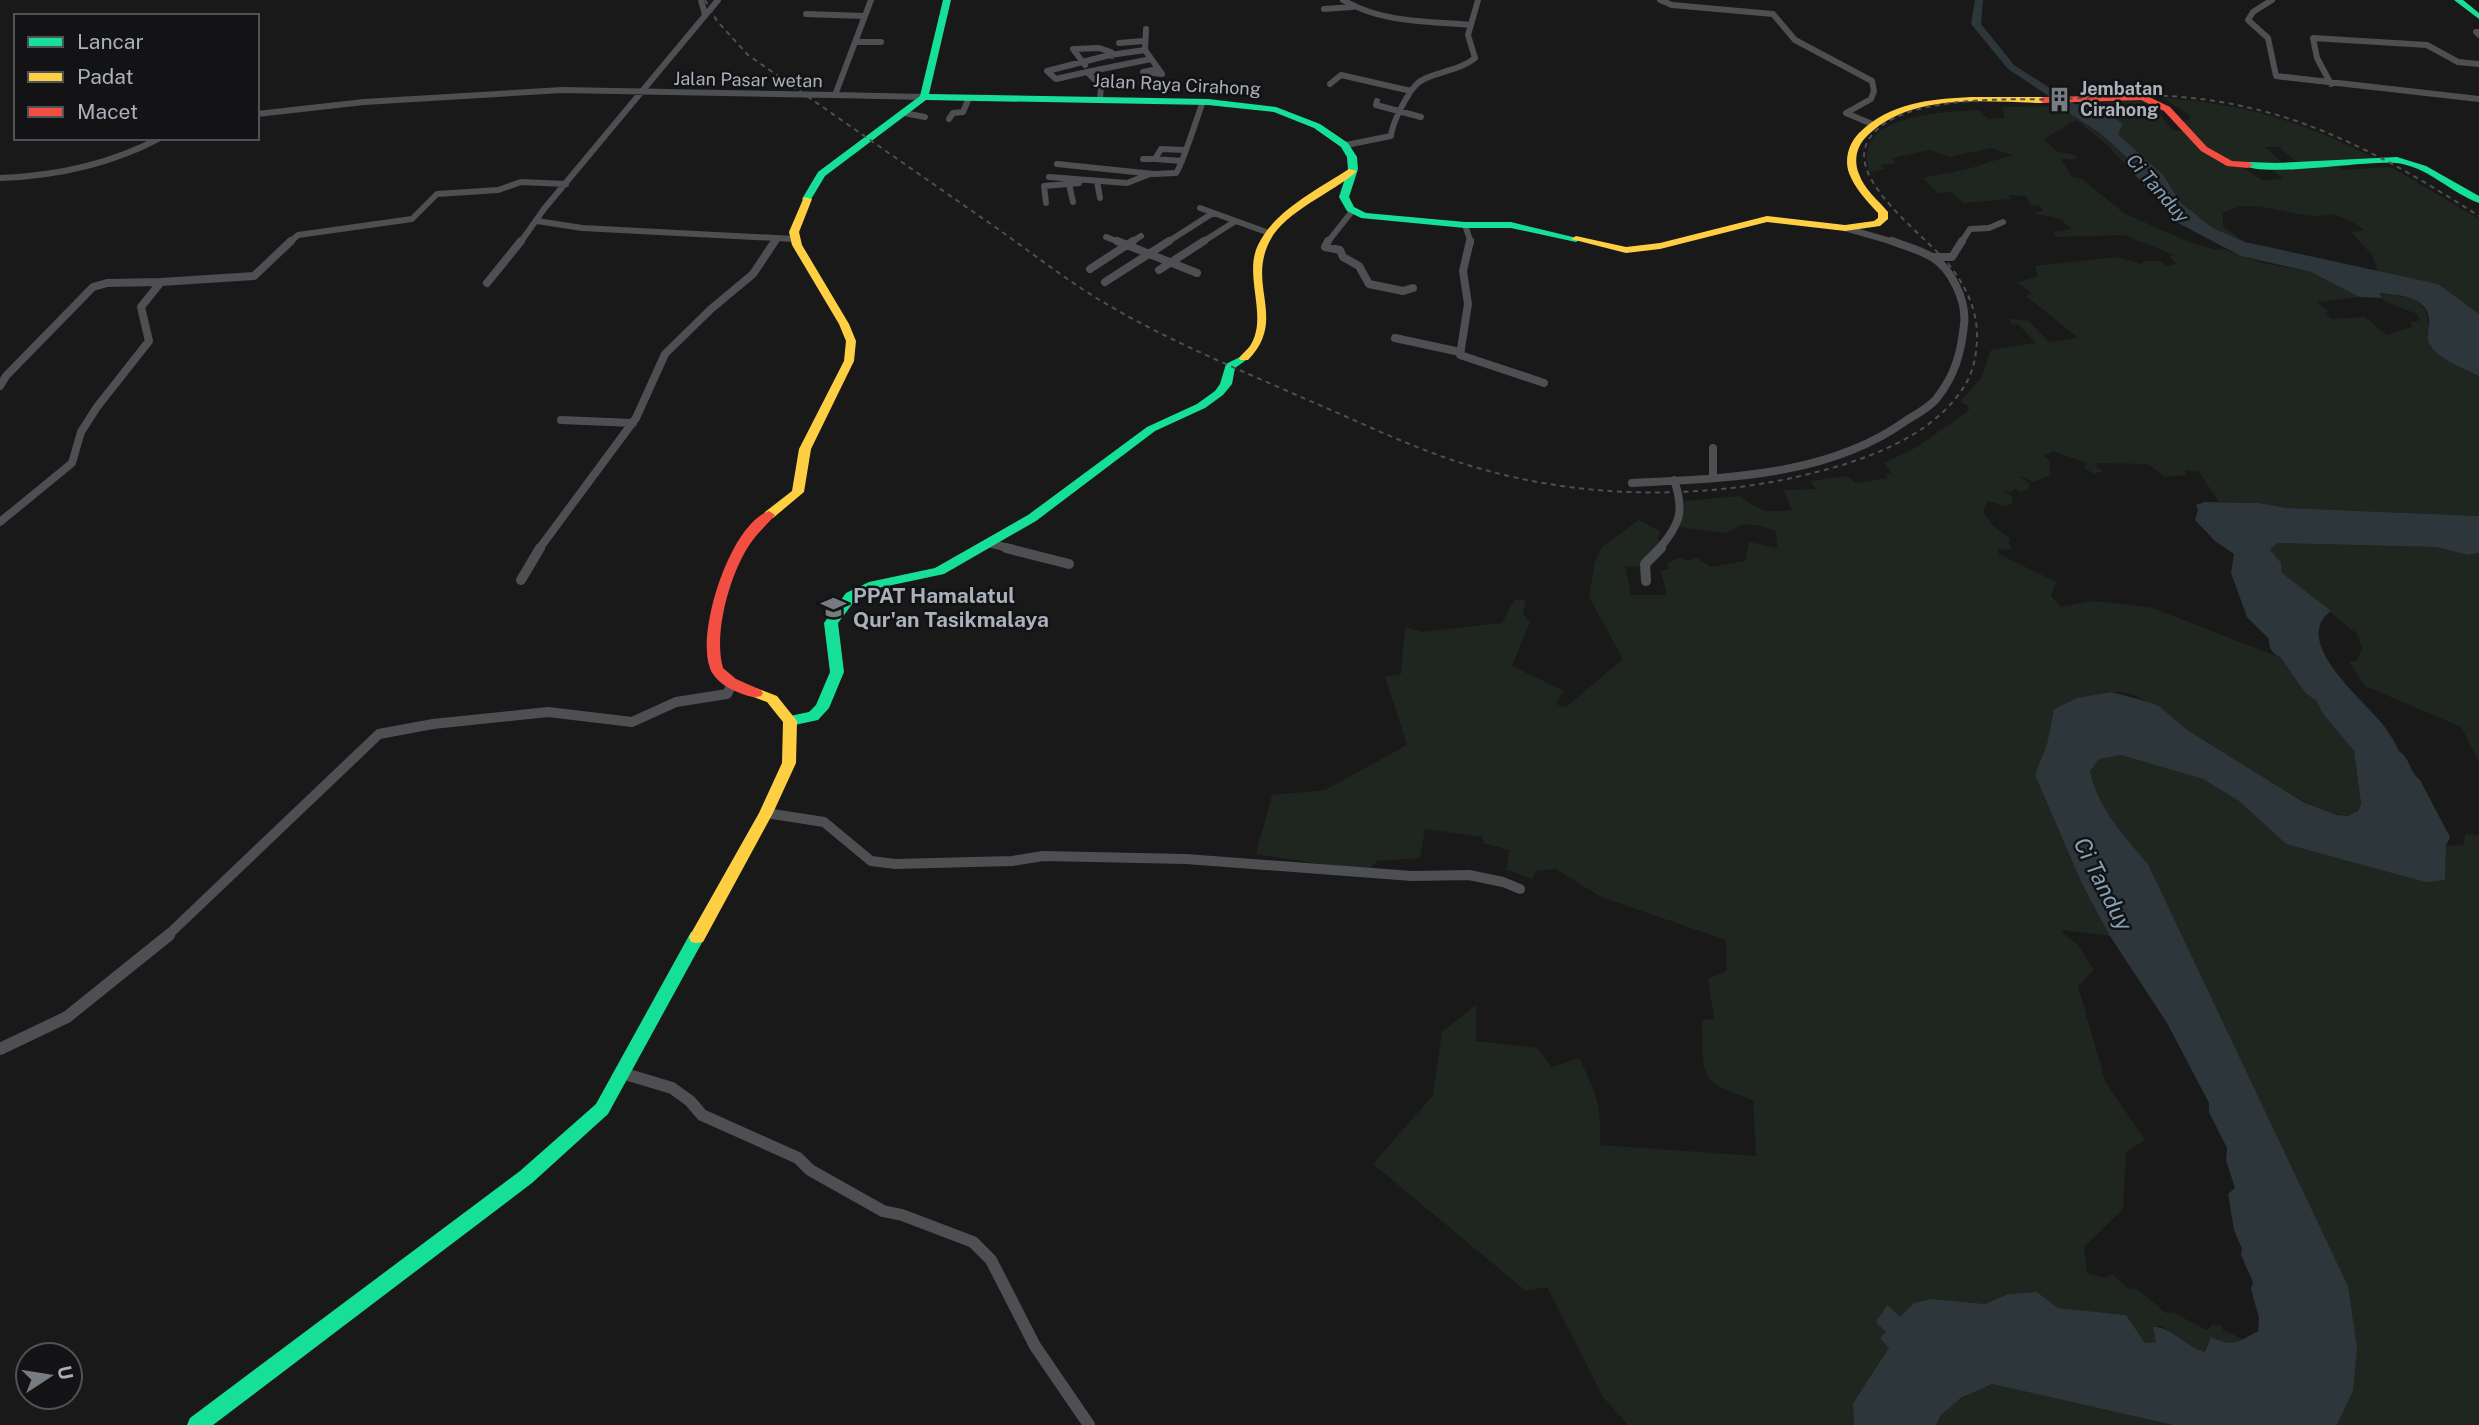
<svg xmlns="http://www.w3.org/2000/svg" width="2479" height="1425" viewBox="0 0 2479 1425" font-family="'Public Sans',sans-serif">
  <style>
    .green { fill: #1f261f }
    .water { fill: #2c363b }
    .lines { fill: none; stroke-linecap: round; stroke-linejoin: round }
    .river { fill: #2c363b; fill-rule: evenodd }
    .street-far3 { stroke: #4d4f52; stroke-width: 6 }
    .street-far2 { stroke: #4d4f52; stroke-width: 8 }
    .street-far1 { stroke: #4d4f52; stroke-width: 10 }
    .street { stroke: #4d4f52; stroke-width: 12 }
    .fast { fill: #16e098; fill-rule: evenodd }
    .slow { fill: #ffcf43; fill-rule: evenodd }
    .jam { fill: #f24e42; fill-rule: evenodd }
    .rail { stroke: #4d4f51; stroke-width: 2; stroke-dasharray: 5 4.5; stroke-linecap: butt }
    .labels { text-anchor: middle; stroke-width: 5; stroke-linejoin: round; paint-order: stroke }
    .far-street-label { font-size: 18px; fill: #aab1ba; stroke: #131315 }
    .far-poi-label { font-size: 18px; font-weight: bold; fill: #aab1ba; stroke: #131315; text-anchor: start }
    .far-water-label { font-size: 19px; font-style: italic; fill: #82a1b4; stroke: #131315 }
    .poi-label { font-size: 21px; font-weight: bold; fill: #aab1ba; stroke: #131315; text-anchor: start }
    .water-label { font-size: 23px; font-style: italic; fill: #82a1b4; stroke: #131315 }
  </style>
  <rect width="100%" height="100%" fill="#191919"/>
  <path class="green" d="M2163,98c79,5 142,24 213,61l-77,5 -20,-17h-14l20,18c-61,0 -61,-1 -104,-43l9,-3 -2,-5z
    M2143,99l8,4 21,27 13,1 29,28 29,9 21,13 19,-3 -14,-10 68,-3 6,5 48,-3 88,52v95l-41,-30 -59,-11 -7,-18 -21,-23 13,-2c-9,-7 -18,-12 -29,-15 -7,-2 -14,2 -21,1 -31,-1 -61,-20 -91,-3v14l22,15 -32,-14 -32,-25 -18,-28 -45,-41 -26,-31z
    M2058,106l42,27 20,18 9,9 6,15 -30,-32 -29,-23 -32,19 12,12 20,4v4h-15l11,18 10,2 43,35 67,29 23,7 7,-1 41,14 48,9 48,25 -40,5 -1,2 11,7 -5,2 8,6 33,-2 22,18 25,-8 -2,-4 10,-3 -3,-6 -31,-12 -9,-9c33,4 56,3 50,43l20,24 32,16v140l-192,-8 -28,-5 -40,-1 -20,-30 -14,-2 2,5 -22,2 -18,-13 -49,-1 -2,4 7,4 -9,3 -11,-7 4,-4 -34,-12 -9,5 7,6 -2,6 3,6 -18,8 -16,-7 11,8v6l-8,3 -6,-3 -5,3 -6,-1 8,5 1,7 -9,3 -16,-5 -5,11 10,13 17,14 -1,4 3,6 -14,1 1,4 57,28 -5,14 10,11 31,-6 58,6 131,51 25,36 10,6 7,14 31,37 7,54 -6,10c-33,8 -134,-63 -165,-83 -24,-16 -47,-42 -79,-40 -19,2 -40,11 -57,16l-7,36 -12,31 47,109 28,52 -48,-6 2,4 13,10 17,26 -16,16 27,95 40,59 -19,12 -3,57 -39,38 3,26 18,5 7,-4 17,15 7,-1 30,25 6,-1 35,18 6,-6 8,1 2,5 22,10 -18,5 -19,-3 -3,10 -9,-2 -35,-24 -8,1 3,15 -11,1 -19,-28 -68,-7 -21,-16 -29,2 -23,10 -52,-5 -46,33 3,16 -37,54 1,23h-226l-25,-28 -56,-110 -21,4 -153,-127 60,-69 9,-63 34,-27v36l61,7 15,19 27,-9c17,35 23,47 21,87l156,11 -3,-56c-57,-19 -49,-23 -51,-80l12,-1 -6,-40 19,-8 -1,-31 -125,-43 -45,-28 -20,2 -3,8 -26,-9 2,-20 -26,-7v-6l-58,-8 -5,29 -43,3 -10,10 -111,-17 16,-59 53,-5 82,-45 -22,-68 16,-3 4,-47 17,5 80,-9 12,-23h12l-3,14 7,8 -18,44 52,25 -8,13 10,3 57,-48 -34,-62 6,-35 7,-15 37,-27 22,12 -4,6 4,3 -19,26 -17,-1 6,29h36l-6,-24 8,-2 -2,-6 12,-5 10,3 7,-4 15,10 34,-6 4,-19 28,6 -1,-17c-19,-7 -32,-11 -50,2l-46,-6 5,-26 55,-5c21,16 26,17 52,14l-8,-20 32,-1 -5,-8 37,-5 8,7 32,-5 -3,-4 6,-1 -7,-10 35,-17 50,-36v-4l-9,-4 21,-24 10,-28 45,-7 -18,-19 -6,1 -3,-7 20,3 20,21 29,-4 -52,-42 6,-3 -16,-11 22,-5 -3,-11 82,-9 25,7 2,-3h16l7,5 10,-2 -7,-7 4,-2 -50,-20 -68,2 -3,-5 18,-3 -10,-10 -25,-5 -2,-2 9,-1 -3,-5 -9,-1 -5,-9 -17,-1 1,4 -47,4 -12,-11 -13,1 -16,-15 46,-9 44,-14 -20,-7 -43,9 -18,-7 -39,8 4,5 -16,2 5,4 -16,3c-1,-5 -2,-12 -2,-17 3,-42 83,-43 113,-45l8,9 17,-1 -3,-11z
    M2278,543l158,4 32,8 11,-2v208l-18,-34 -96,-41 -16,-24 8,-1 5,-13 -5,-14 -76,-62 -11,-22z
    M2121,755l82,24 36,22 47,43 159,35 1,-33 18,-1 1,-11 14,1v590h-142l16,-34 -5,-105 -200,-422c-24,-29 -50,-55 -58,-93l9,-12z
    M1992,1384l181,41h-237c11,-23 34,-31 56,-41z"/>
  <path class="water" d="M2092,103l31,21 -5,10 45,41 18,28 32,25 32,14 193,42 41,30v62c-15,-8 -41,-16 -50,-33 -3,-7 0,-14 0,-21 1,-26 -31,-27 -50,-29l3,5 -23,-1 -48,-25 -70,-16 -65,-34 -41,-47 -6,-15 -9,-9 -20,-18 -42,-27z
    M2205,502l54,1 28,5 192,8v37l-11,2 -32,-8 -158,-4 -8,7 11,13v9l50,39c-40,29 28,85 48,109 8,9 15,20 20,31 11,7 11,22 21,29l30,57 -4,9 -1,34 -20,2 -139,-38 -47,-43 -36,-22 -82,-24 -22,4 -9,12c8,38 34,64 58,93l200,422 9,62 -4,43 -16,34h-164l-181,-41 -31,14 -20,17 -5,10h-82l-1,-22 36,-55 -9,-10 6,-6 -10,-10 11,-17 13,12 14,-14 19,-4 52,5 23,-10 29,-2 21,16 68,7 19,28 11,-1 -3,-15c18,-1 34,21 52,25l6,-15c23,11 27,5 47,-6l1,-13 -8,-29 2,-7 -12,-27 1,-6 -8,-19 -6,-36 7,-6 -9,-28 1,-12 -18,-36v-9l-42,-80 -57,-87 -28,-52 -47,-109 12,-31 7,-35 23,-11 34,-6 34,9 14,5 28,24 116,72 34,13 11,1 10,-5 3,-7 -7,-53 -31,-37 -7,-14 -10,-6 -25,-36c-8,-4 -13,-10 -12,-19l-22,-22 -16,-44 3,-19 -19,-13 -20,-21 3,-10 -2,-5z"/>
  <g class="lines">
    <path class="river" d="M1975,0h8l-2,24 33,41 76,49v4h-8l-74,-49 -37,-45z"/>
    <path class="street-far3" d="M701,0l4,15
      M1343,0c38,23 84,21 127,25
      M1660,0l12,5 101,9 22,26 77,41 2,10 -3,8 -25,14 26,11
      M2272,0l-19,12 -5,8 20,18 8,38 203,23
      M1324,9l28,-2
      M806,14l58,2
      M1146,29l-1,21 17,24
      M2479,32h-3l3,3
      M855,42h26
      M1119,43l24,-2
      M1085,65l-12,-16 26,-1 12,4 1,4
      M1158,69l-15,3 19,2
      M1087,72l-31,7 -9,-8 63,-16 35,-5
      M1330,84l11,-9 70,16
      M2331,84l-14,-26 -4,-20 114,7 31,17 21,2
      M835,95l89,2
      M1100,100l1,-14 -14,-14 64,-13
      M1377,101l-1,4 45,12
      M904,113l21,4
      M257,114l107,-12 198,-12 273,5 36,-95
      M949,119l4,-6 10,-1 6,-14
      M1346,145l45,-9c1,-13 17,-45 28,-54 13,-10 39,-10 56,-24l-7,-23 10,-35
      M1143,159h12l6,-10 23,1
      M1155,159l27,2
      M1057,164l97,10 22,-1c5,-5 22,-58 26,-69
      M1049,177l78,6 23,-9
      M0,178c57,-2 109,-13 160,-40
      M1097,181l3,17
      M1073,202l-4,-18 10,-1
      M1046,203l-2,-17 24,-2
      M1200,208l69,25
      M537,221l45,7 212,11
      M1465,225l6,18
      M1845,228l52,15
      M1106,237l16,6
      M289,243l9,-8 114,-16 25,-25 61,-4 23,-8 45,2
      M520,243l24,-34 174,-209
      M774,243l3,-4
      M1130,243l11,-7
      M1166,243l47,-30
      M1201,243l33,-21
      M1327,243l26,-33
      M1961,243l9,-14 19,-1 14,-6"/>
    <path class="street-far2" d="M1117,241l80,32
      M1328,241l-3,6 15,3 3,7 16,9 10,18 34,7 10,-3
      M1470,241l-7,30 5,33 -8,51 84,28
      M1933,257h19l10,-16
      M1090,269l43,-28
      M1159,270l45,-29
      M1105,282l64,-41
      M487,283l34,-42
      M1395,338l65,14
      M0,386l6,-10 87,-89 14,-4 54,-1
      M561,420l72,3
      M1713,448v28
      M1632,483c94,-5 196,-6 275,-63 10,-6 23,-13 30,-22 18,-23 24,-45 27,-73 3,-23 -12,-56 -32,-68 -12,-7 -27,-11 -40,-16
      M0,522l72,-59 9,-31 16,-25 52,-66 -8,-34 20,-25 93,-6 37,-35
      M988,543l25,6
      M539,549l97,-131 29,-64 46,-45 42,-35 22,-33
      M1659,549c21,-25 26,-38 15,-69"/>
    <path class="street-far1" d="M1006,548l63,16
      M521,580l19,-32
      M1646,581l-1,-17 16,-16
      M766,813l58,9 47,39 24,3 117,-3 31,-5 143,3 226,17 57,-1 34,7 17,7
      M166,937l213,-203 54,-10 115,-12 84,10 44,-20 51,-8 5,-10"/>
    <path class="street" d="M0,1049l67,-32 102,-82
      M622,1073l50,15 18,13 12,14 96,43 12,12 73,41 19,4 71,27 18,18 44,86 54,79"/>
    <path class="fast" d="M943,0h8l-22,94 279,5 68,8 44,17 28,19 9,14 1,12 -9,28 5,10 12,6 99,9h46l70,17 -5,3 -65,-14h-46l-104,-10 -14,-7 -8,-14 9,-28 -1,-12 -6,-10 -27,-19 -40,-16 -66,-7 -282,-5 -101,76 -15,25h-6l-2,-2 16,-27 102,-76z
      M2454,0h9l16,13v6z
      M2397,157l29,9 53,30v7c-28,-10 -52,-37 -83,-40 -31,-3 -132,15 -153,2l5,-3 28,1z
      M1244,355l5,3 -14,10 -3,16 -9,11 -18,13 -50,23 -119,90 -92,53 -66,14 -22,11 -18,24 6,49 -15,36 -11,12 -28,6 -5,-1 -2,-4 2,-4 24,-5 7,-7 14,-33 -6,-49 22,-30 23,-11 66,-14 93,-53 119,-88 50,-23 18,-13 5,-7 6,-20z
      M697,931l6,1 2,5 -97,177 -76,69 -319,242h-26l3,-7 330,-247 76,-67 95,-172z"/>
    <path class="slow" d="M1971,97h72l4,3 -4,3c-57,-1 -130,-11 -175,32 -11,10 -15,25 -9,39 5,15 19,26 29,38v7l-8,7 -35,5 -78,-9 -107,27 -34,4 -55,-14 5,-3 50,11 34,-4 107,-27 78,9 29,-4 4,-3v-5c-11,-12 -23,-24 -29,-40 -5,-14 0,-30 10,-40 30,-30 71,-34 112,-36z
      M1349,169l8,2c-26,24 -77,41 -90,76 -17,42 19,74 -19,113h-8l-1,-2c3,-4 8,-8 11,-12 19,-29 -7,-70 8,-101 16,-34 60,-56 91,-76z
      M804,197l8,2 -13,33 3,13 47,79 7,17 -2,20 -43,88 -7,43 -31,26h-8l-2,-3 2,-3 27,-21 7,-42 45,-88 2,-20 -7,-17 -47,-79 -3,-13z
      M756,688l21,8 20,25 -1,42 -23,50 -70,129 -6,1 -6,-1 -2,-5 70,-124 23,-50 1,-41 -16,-20 -16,-6 -2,-3 2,-3z"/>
    <path class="jam" d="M2145,95l25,12 37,40 25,14 16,1 5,3 -5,3 -21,-2 -26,-15 -37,-40 -23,-11 -98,3 -4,-3 4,-3z
      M769,511l6,4c-8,10 -18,18 -25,29 -20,29 -37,90 -27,124l13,11 25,11 2,3 -2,3c-9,3 -18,-2 -26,-5 -11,-5 -23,-13 -26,-26 -11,-37 21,-140 60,-154z"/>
    <path class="rail" d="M705,0l12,21 31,34c79,55 158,110 237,165 41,28 80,60 123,85 67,39 139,68 209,99 56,24 113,52 172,67 95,26 202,28 298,8 60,-13 134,-34 172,-85 13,-17 17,-34 18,-54 1,-28 -10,-52 -27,-74 -22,-29 -107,-87 -81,-127 29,-45 139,-39 186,-40 43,-1 85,-6 127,-2 35,3 69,10 102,20 70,22 134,60 195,99"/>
  </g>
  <defs>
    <symbol id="building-bare" viewBox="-9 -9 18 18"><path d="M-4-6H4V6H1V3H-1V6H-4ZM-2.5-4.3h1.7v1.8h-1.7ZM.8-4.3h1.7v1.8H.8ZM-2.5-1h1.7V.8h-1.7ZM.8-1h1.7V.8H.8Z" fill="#777c82" stroke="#131315" stroke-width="2.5" paint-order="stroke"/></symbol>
    <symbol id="school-bare" viewBox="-9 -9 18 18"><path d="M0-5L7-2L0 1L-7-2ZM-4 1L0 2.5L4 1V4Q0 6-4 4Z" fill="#777c82" stroke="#131315" stroke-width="2.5" paint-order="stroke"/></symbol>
  </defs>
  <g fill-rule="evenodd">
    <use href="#building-bare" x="2042" y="82" width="35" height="35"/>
    <use href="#school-bare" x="816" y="590" width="35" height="35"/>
  </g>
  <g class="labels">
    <g class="far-street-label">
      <text transform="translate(748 80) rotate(1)" y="6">Jalan Pasar wetan</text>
      <text transform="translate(1177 85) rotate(3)" y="6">Jalan Raya Cirahong</text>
    </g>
    <g class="far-poi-label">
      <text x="2080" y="95">Jembatan<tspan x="2080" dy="21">Cirahong</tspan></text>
    </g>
    <g class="far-water-label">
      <text transform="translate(2158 188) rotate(49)" y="7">Ci Tanduy</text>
    </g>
    <g class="poi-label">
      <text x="853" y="603">PPAT Hamalatul<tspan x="853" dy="24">Qur'an Tasikmalaya</tspan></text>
    </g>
    <g class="water-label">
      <text transform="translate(2103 884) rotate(63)" y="8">Ci Tanduy</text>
    </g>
  </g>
  <rect x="14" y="14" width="245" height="126" fill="#131315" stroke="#4f5257" stroke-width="2"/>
  <rect x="28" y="37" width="35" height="10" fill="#16e098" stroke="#4f5257" stroke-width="2"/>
  <text x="77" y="49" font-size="21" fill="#aab1ba">Lancar</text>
  <rect x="28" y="72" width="35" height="10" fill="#ffcf43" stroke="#4f5257" stroke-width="2"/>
  <text x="77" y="84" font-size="21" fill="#aab1ba">Padat</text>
  <rect x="28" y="107" width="35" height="10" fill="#f24e42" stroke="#4f5257" stroke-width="2"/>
  <text x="77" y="119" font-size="21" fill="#aab1ba">Macet</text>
  <g transform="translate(49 1376) rotate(78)"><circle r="33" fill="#131315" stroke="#4f5257" stroke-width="2"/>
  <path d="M0-5L12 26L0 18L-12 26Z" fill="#777c82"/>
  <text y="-10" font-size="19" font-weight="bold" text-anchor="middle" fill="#aab1ba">U</text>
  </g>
</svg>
